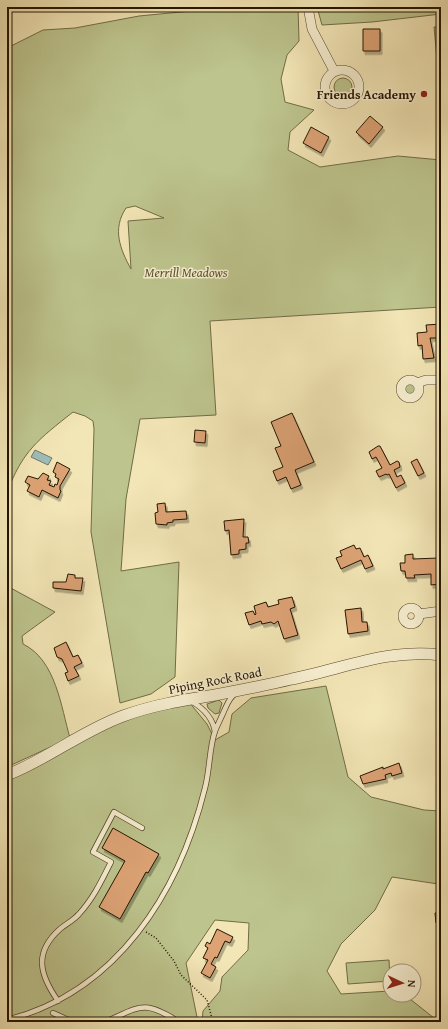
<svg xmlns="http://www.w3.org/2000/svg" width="448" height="1029" viewBox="0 0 448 1029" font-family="'Gentium Book Plus',serif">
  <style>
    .green { fill: #bdc48d; stroke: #706c46; fill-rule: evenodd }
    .water { fill: #9fbdb8; stroke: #6e796e }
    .building { fill: #dda375; stroke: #241400; filter: url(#shadow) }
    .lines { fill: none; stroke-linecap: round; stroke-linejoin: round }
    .service-casing { stroke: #58482e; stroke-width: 6 }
    .minor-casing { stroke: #58482e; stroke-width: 10 }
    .tertiary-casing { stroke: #58482e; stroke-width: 12 }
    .path { stroke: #241400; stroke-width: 1.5; stroke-dasharray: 1 2; stroke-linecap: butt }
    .service { stroke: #f7efd0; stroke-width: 4.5 }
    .minor { stroke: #f7efd0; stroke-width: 9 }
    .tertiary { stroke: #f7efd0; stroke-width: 11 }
    .poi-dot { fill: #8f2418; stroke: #f7efd0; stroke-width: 1.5 }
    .labels { text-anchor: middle; stroke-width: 3; stroke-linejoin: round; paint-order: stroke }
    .poi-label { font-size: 13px; font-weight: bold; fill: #241400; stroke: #f7efd0; text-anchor: end }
    .park-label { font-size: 13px; font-style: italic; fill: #5a5231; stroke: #f7efd0 }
    .street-label { font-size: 13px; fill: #241400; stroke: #f7efd0 }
  </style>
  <defs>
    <filter id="shadow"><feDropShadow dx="2" dy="3.5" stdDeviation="0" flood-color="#0004"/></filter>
  </defs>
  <rect width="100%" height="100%" fill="#f3e6b6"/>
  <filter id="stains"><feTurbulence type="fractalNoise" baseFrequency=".005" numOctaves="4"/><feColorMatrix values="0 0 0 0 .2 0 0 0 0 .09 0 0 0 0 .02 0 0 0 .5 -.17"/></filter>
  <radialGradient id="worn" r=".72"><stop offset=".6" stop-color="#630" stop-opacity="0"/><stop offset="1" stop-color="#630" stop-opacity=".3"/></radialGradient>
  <path class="green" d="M233,7h65l1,34 -12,14 -6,24 4,23 29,8 -24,22 -2,18 32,17 78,-11 43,4v147l-231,14 6,94 -76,4 -14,80 -5,72 58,-9 -4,115 -24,17 -31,9 -29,-171 3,-103 -1,-8 -8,-5 -12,-4c-34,27 -51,39 -66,81v-445l36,-18 32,-2 64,-12zM135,206l29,12 -36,3 3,48c-11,-20 -19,-40 -5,-61z
    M317,7h124v7l-69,8 -50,3z
    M434,27h7v53h-2z
    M334 87a9 9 0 1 1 18 0a9 9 0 1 1-18 0Z
    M404 389a6 6 0 1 1 12 0a6 6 0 1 1-12 0Z
    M7,586l48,26 -33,24 1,8c33,16 38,63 47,94l-63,29z
    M326,686l22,91 23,20 53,13 17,1v69l-3,4 -46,-7 -17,33 -34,34 -14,27 14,23 49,-3v4h15l34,27h-237l1,-11 17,-20 2,-14 26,-27 1,-27 -34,-3 -29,43 12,59h-191v-247l115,-56 67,-17 18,22 8,16 14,-8 3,-18 19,-16z
    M219,700l3,3 -3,10 -4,1 -7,-6 -1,-4z
    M389,960l1,21 -42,3 -2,-21z"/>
  <path class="water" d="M35,450l17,8 -4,7 -17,-8z"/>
  <path class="building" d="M363,29h17v22h-17z
    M370,116l13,11 -14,17 -13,-12z
    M311,127l18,10 -8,16 -18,-10z
    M441,324v14h-11l4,20 -11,1 -1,-14 -4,1 -1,-13 10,-1 -1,-7z
    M292,413l22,49 -19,8 6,15 -10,4 -5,-12 -9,4 -4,-10 10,-4 -8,-19 6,-2 -10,-24z
    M195,430l11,1 -1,12 -11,-1z
    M378,446h2l10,19 7,-4 2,1 1,5 -6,3 3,7 4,-2 4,8 -9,5 -7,-14 -2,1 -1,-1 -7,3 -3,-6 6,-3 -6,-11 -4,2 -3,-7z
    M417,459l7,14 -6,3 -7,-14z
    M57,462l13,7 -10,17v4l1,1 -3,7 -16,-8 -3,7 -12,-6 3,-6 -5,-3 3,-6 10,3 5,-6 6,3 -2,4 4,1 -2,4 5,2 1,-3 2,1 2,-6 -4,-2 1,-3 -3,-2z
    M165,503l1,9 20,-1 1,8 -14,1v2l-6,1v2l-11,-1 -1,-11 3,-1 -1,-8z
    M244,519l-1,18h5l1,6h-3v6l-7,1v4l-8,1 -2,-25 -4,1 -1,-10z
    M354,545l2,4 4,-1 4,9 4,-2 5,11 -8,3 -4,-9 -20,9 -5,-11 6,-2 -2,-5z
    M413,554v5l26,-1 1,26 -9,1v-11l-17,1 1,3h-9l-1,-7h-4l-1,-8h5v-8z
    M68,574l7,1v3h8l-2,13 -28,-3v-6h13z
    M292,597l3,10 -5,2 1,3 7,23 -14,4 -6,-18 -4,3 -3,-2 -9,2 -1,-3 -12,4 -4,-12 8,-2 2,4 1,-1 -2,-8 12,-4 2,5 11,-3 -1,-4z
    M361,608l1,14h5l1,9 -20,3 -3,-24z
    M66,642l7,15 5,-2 4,8 -8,4 5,9 -11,5 -3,-8 3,-1 -6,-13 -5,-2 -3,-9z
    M399,763l3,10 -10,3 -1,-3 -6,2 1,4 -23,5 -3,-8 23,-9v2z
    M113,828l46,26 -11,19 -2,-1 -26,47 -21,-12 26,-46 -23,-13z
    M435,913h6v10h-5z
    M217,929l16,8 -3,6 -5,-2 -8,17 -2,-1 -4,7 5,3 -6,11 -9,-5 7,-13 -5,-2 5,-10 -3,-2 2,-4 3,2z"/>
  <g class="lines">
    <defs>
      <path id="service" d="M191,701c12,7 22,17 24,31
        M58,1001c-18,-26 -25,-48 2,-72 6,-5 14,-9 19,-15 14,-15 23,-34 32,-52l-18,-10 21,-40 28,16
        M53,1013l20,9
        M7,1020c110,-28 172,-127 198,-232 5,-19 4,-39 10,-57 3,-7 6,-13 9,-20 3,-6 5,-13 11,-17
        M105,1022c35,-15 38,-23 74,0"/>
      <path id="minor" d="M308,7l4,22 22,42
        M325 87a17 17 0 1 1 34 0a17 17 0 1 1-34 0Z
        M401 389a9 9 0 1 1 18 0a9 9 0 1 1-18 0Z
        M417,383l9,-3h15
        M403 616a8 8 0 1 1 16 0a8 8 0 1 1-16 0Z
        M419,614l22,-3"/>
      <path id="tertiary" d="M7,775c41,-16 75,-44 116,-59 30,-11 61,-16 92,-21 26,-5 52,-10 77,-16 50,-10 98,-31 149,-24"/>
    </defs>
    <use href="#service" class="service-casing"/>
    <use href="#minor" class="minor-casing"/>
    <use href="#tertiary" class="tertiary-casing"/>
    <path class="path" d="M146,932l10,6 18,23 7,14 26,25 6,22"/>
    <use href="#service" class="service"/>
    <use href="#minor" class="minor"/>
    <use href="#tertiary" class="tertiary"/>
  </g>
  <circle class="poi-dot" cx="424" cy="94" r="4"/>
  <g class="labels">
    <g class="poi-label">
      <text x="416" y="99">Friends Academy</text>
    </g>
    <g class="park-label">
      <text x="186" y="277">Merrill Meadows</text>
    </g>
    <g class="street-label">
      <text transform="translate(215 680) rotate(-11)" y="5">Piping Rock Road</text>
    </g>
  </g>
  <rect width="448" height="1029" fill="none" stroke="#f3e6b6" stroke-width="24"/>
  <rect x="8" y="8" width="432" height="1013" fill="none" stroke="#241400" stroke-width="2"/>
  <rect x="12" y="12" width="424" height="1005" fill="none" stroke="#241400"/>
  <g transform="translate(402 983) rotate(94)"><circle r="19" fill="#f7efd0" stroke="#a3977d"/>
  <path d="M0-3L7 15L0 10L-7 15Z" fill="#8f2418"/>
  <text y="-6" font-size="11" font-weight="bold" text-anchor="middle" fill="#241400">N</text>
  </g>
  <rect width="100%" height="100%" filter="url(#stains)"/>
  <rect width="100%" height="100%" fill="url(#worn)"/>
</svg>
